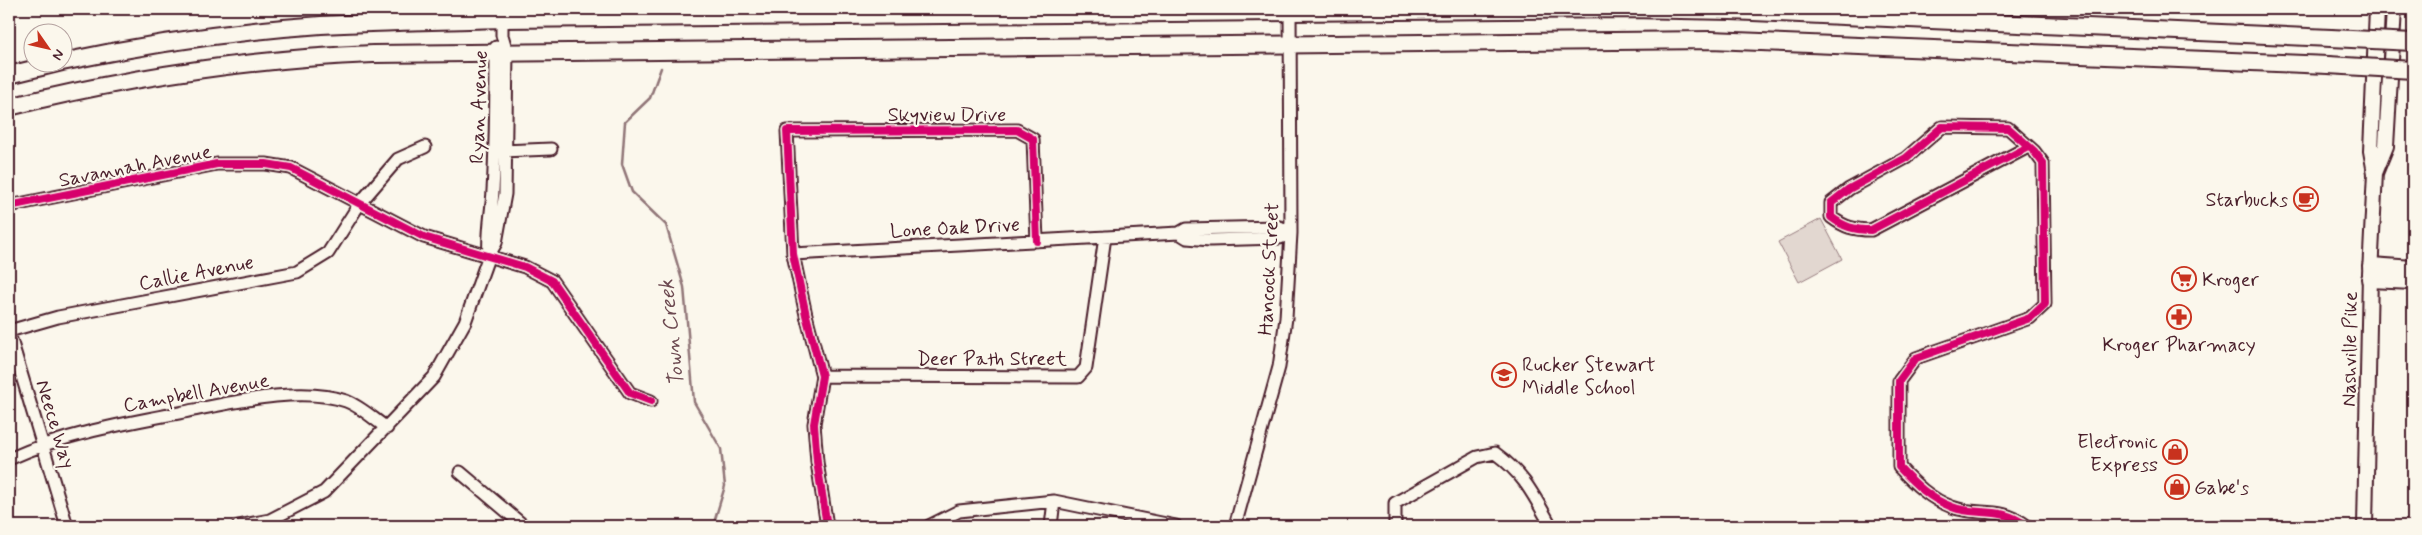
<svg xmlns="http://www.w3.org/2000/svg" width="2422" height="535" viewBox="0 0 2422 535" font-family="Mynerve,sans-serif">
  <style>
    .green { fill: #e2d7d0; stroke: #967b7e }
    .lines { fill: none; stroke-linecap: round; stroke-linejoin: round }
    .stream { stroke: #907477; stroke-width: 2.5 }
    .minor-casing { stroke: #4a1f2b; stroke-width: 15 }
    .major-casing { stroke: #4a1f2b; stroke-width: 18 }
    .highway-casing { stroke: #4a1f2b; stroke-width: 20 }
    .minor { stroke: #fbf7ec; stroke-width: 11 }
    .major { stroke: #fbf7ec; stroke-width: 14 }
    .highway { stroke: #fbf7ec; stroke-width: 16 }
    .highway-bridge-casing { stroke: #4a1f2b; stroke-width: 20; stroke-linecap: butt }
    .highway-bridge { stroke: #fbf7ec; stroke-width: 16 }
    .cycleway-casing { stroke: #fbf7ec; stroke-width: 11 }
    .cycleway { stroke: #d6006c; stroke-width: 8 }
    .labels { text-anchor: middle; stroke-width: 4.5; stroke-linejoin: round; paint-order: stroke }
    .street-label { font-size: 20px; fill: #4a1f2b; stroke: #fbf7ec }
    .poi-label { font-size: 20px; fill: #4a1f2b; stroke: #fbf7ec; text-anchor: start }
    .water-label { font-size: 21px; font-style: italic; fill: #6d4a51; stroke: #fbf7ec }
  </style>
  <rect width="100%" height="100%" fill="#fbf7ec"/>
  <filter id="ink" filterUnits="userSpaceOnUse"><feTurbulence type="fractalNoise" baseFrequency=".02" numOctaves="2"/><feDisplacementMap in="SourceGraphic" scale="10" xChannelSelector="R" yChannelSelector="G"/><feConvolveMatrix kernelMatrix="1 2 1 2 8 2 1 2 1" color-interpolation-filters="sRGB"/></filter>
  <g filter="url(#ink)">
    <path class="green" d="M1821,219l21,40 -43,23 -21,-40z"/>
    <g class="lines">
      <path class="stream" d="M661,68l-11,30 -25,24 -3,42 10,28 34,33 18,62 10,115 27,47 4,37 -12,40"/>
      <defs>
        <path id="minor" d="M499,151l52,-2
          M9,206l208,-42h49l25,4 133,69 101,30 27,14 78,112 21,8
          M1179,233l8,5 23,2 70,-2 11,-5
          M793,254l386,-21 7,-4 94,-2 11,6
          M489,255c-2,-22 3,-44 4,-65 3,-48 3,-96 3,-143
          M9,331l49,-14 239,-45 31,-19 32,-50 38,-44 27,-12
          M9,333l58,193
          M822,376l256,1 8,-9 19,-131
          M9,459c55,-25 116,-36 175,-47 46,-9 117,-27 162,-11 14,5 29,19 41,27
          M460,472l64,54
          M238,526l32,-6 54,-28 110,-115 31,-55 24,-67 7,-12 9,-49 2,-142 -5,-17v-26
          M827,526l-10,-64 -3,-38 8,-48 -16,-61 -13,-61 -6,-123 230,-1 16,9 4,102
          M929,526l30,-15 95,-10 122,25
          M1051,526l3,-25
          M1235,526l44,-159 7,-49 5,-85 -1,-224
          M1395,526v-23l82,-46 18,-4c29,21 39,43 56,73
          M2027,526c-27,-21 -50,-9 -75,-19 -22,-8 -38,-24 -53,-40v-86l17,-23 114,-40 15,-14 -2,-141 -9,-12 -26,-23 -66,-1 -36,31 -57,31 -18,14v14c13,10 23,13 40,13l157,-83"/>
        <path id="major" d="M2375,173l11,-27 8,-137
          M2365,526l5,-252 5,-101 -4,-22 6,-142"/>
        <path id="highway" d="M62,62c85,-18 173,-31 259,-37 60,-3 121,-4 181,-6l1128,-10 101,2 600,27
          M9,75l53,-13
          M9,107c120,-30 240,-48 364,-53l1338,-14 617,25
          M2371,266l42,3
          M2370,279l43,2"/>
      </defs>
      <use href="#minor" class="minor-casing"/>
      <use href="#major" class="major-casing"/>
      <use href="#highway" class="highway-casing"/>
      <use href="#minor" class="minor"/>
      <use href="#major" class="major"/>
      <use href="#highway" class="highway"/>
      <defs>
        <path id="highway-bridge" d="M2331,38l82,4
          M2328,65l85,5"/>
      </defs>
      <use href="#highway-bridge" class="highway-bridge-casing"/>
      <use href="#highway-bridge" class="highway-bridge"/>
      <defs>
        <path id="cycleway" d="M9,206l208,-42h49l25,4 133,69 101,30 27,14 78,112 21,8
          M827,526l-10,-64 -3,-38 8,-48 -16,-61 -13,-61 -6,-123 230,-1 16,9 4,102
          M2027,526c-27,-21 -50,-9 -75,-19 -22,-8 -38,-24 -53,-40v-86l17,-23 114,-40 15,-14 -2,-141 -9,-12 -26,-23 -66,-1 -36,31 -57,31 -18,14v14c13,10 23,13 40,13l157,-83"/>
      </defs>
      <use href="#cycleway" class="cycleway-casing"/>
      <use href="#cycleway" class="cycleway"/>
    </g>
  </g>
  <defs>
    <symbol id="cafe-ring" viewBox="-11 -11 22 22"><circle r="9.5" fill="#fbf7ec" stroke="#c8321e" stroke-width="1.5"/><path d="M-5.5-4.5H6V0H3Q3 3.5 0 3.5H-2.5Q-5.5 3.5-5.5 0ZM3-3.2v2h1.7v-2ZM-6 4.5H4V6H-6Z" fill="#c8321e"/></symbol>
    <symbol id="supermarket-ring" viewBox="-11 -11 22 22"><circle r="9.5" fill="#fbf7ec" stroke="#c8321e" stroke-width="1.5"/><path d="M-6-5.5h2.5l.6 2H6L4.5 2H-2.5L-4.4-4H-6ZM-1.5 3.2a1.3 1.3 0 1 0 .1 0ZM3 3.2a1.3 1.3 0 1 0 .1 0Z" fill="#c8321e"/></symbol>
    <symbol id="pharmacy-ring" viewBox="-11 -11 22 22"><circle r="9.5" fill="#fbf7ec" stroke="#c8321e" stroke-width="1.5"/><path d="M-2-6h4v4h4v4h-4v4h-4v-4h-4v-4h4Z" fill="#c8321e"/></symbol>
    <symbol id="school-ring" viewBox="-11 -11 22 22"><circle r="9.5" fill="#fbf7ec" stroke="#c8321e" stroke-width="1.5"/><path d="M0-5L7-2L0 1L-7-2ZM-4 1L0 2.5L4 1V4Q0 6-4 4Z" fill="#c8321e"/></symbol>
    <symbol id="shop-ring" viewBox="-11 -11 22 22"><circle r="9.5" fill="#fbf7ec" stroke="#c8321e" stroke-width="1.5"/><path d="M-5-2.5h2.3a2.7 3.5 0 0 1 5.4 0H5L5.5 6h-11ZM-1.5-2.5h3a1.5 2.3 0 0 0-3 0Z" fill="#c8321e"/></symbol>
  </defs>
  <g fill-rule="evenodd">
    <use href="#cafe-ring" x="2292" y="185" width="28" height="28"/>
    <use href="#supermarket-ring" x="2170" y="265" width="28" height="28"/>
    <use href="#pharmacy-ring" x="2165" y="303" width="28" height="28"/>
    <use href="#school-ring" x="1490" y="361" width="28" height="28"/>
    <use href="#shop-ring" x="2161" y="438" width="28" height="28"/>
    <use href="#shop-ring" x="2163" y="473" width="28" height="28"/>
  </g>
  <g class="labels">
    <g class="street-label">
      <text transform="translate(478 107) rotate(-88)" y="7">Ryan Avenue</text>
      <text x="947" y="121">Skyview Drive</text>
      <text transform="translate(135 165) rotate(-11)" y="7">Savannah Avenue</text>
      <text transform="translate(955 227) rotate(-3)" y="7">Lone Oak Drive</text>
      <text transform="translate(1268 269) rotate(-87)" y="7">Hancock Street</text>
      <text transform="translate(196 272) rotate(-11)" y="7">Callie Avenue</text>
      <text transform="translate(2349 349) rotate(-89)" y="7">Nashville Pike</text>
      <text x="992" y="365">Deer Path Street</text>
      <text transform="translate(196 392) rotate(-10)" y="7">Campbell Avenue</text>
      <text transform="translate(56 424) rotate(73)" y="7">Neece Way</text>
    </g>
    <g class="poi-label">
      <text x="2288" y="206" text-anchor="end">Starbucks</text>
      <text x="2202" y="286">Kroger</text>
      <text x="2179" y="351" text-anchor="middle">Kroger Pharmacy</text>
      <text x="1522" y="371">Rucker Stewart<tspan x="1522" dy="23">Middle School</tspan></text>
      <text x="2158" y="448" text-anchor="end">Electronic<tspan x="2158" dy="23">Express</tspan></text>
      <text x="2194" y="494">Gabe's</text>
    </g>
    <g class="water-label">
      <text transform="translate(671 333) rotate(-96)" y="7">Town Creek</text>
    </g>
  </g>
  <rect width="2422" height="535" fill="none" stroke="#fbf7ec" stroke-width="30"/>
  <rect x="15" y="15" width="2392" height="505" fill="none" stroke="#4a1f2b" stroke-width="2" filter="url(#ink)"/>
  <g transform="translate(48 48) rotate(124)"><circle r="24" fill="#fbf7ec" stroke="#b4a19f"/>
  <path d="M0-4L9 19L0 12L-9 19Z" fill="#c8321e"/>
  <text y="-8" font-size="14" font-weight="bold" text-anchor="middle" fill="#4a1f2b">N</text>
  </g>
</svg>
